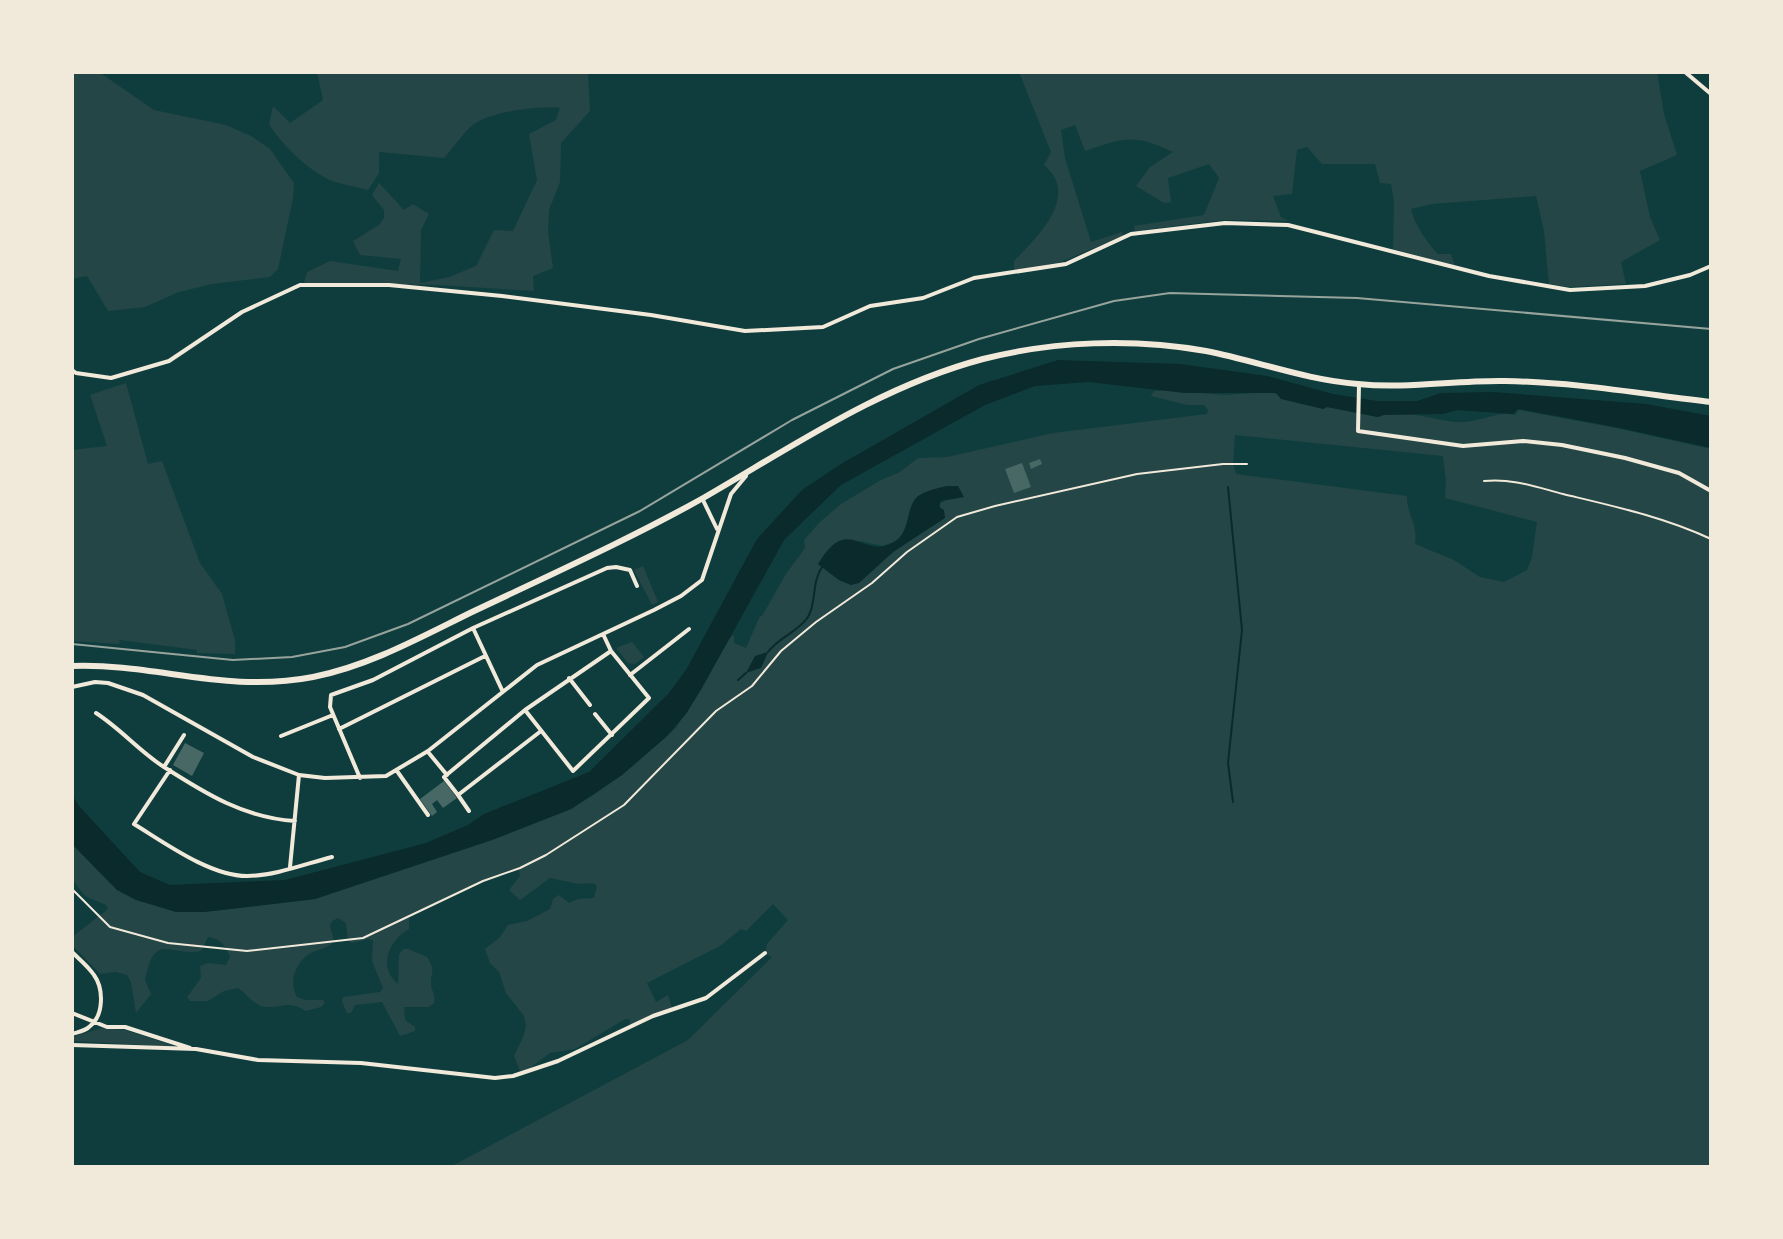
<svg xmlns="http://www.w3.org/2000/svg" width="1783" height="1239" viewBox="0 0 1783 1239" font-family="Jost,sans-serif">
  <style>
    .green { fill: #244646; fill-rule: evenodd }
    .water { fill: #0a2a2b }
    .lines { fill: none; stroke-linecap: round; stroke-linejoin: round }
    .stream { stroke: #0a2a2b; stroke-width: 2 }
    .building { fill: #486865 }
    .path { stroke: #f1e9da; stroke-width: 2 }
    .minor { stroke: #f1e9da; stroke-width: 4 }
    .primary { stroke: #f1e9da; stroke-width: 6 }
    .rail { stroke: #97a49c; stroke-width: 2 }
  </style>
  <rect width="100%" height="100%" fill="#0f3d3e"/>
  <path class="green" d="M72,72h27l55,38 72,15 25,11 19,13 24,34 -1,15 -15,71 -8,8 -58,7 -33,8 -34,15 -37,4 -21,-35 -15,3z
    M317,72h271l2,39 -29,32 -1,39 -11,28 -1,22 5,36 -20,8 1,15 -96,-6 -134,-2 3,-11 23,-11 68,10 3,-12 -41,-4 -7,-14 26,-16 5,-7v-8l-12,-15 7,-12 25,27 9,-6 16,10 -8,16 -1,53 29,-6 27,-11 18,-36 19,1 24,-51 -8,-46 27,-14 4,-12c-21,-2 -68,3 -86,16 -11,9 -20,23 -30,34l-65,-6v21l-11,17c-13,-4 -26,-5 -38,-10 -22,-10 -48,-35 -61,-56l4,-18 17,17 33,-23z
    M1019,72h638l7,42 13,41 -37,16 10,46 10,23 -39,22 5,22 -56,3 -21,-3 -5,-53 -8,-35 -104,8 -21,5c3,14 16,34 27,45h13l4,12 -62,-17 1,-48 -3,-17 -11,-1 -5,-19h-53l-15,-17 -10,3 -5,44 -19,2 8,21 7,4 -64,-1 -89,11 -1,-5 70,-11 15,-37 -10,-14 -41,14 3,24 -7,1 -28,-17 14,-19 23,-15c-39,-19 -50,-14 -88,-1l-10,-26 -14,5 4,28 26,84 31,-10 1,4 -65,27 -44,7v-9c23,-24 67,-65 30,-96l7,-13z
    M126,383l22,81 14,-3 38,102 22,31 13,46v14l-38,-1v-3l-77,-10 -1,4 -47,-3v-191l35,-4 -17,-51z
    M1166,390l58,5 46,-3 53,17 4,-2 50,10c26,-12 61,7 88,5 17,-1 34,-11 50,-7l4,-5 97,18 95,21v718h-1261l238,-127 84,-83 -7,-4 2,-9 21,-24 -15,-16 -27,27 -5,-2 -21,17 -73,37 9,19 12,-7 4,13 -43,19 1,-8h-5l-50,30 -25,4 -20,15 -10,3 -6,-15 10,-21 2,-9 -2,-10 -18,-23 -7,-21 -9,-9 -5,-14 15,-12 8,-12 19,-4 23,-12 3,-10 6,-4 10,8 9,-4 16,-1 3,-12 -4,-3 -14,1 -29,-6 -30,22 -11,-10 11,-14 -1,-7 -36,12 -74,35v13c-20,11 -32,38 -11,55l1,-29 4,-6h5l19,8c9,14 4,13 4,26 0,8 5,12 3,20l-5,4h-25l1,13 10,7v4l-15,5 -18,-34 -27,3 -4,8h-4l-5,-11 1,-5 37,-5 3,-4 -11,-27 1,-21 -5,-1 -16,4 -4,-3 -2,-17 -8,-5 -6,3 -2,5 4,15c-7,9 -19,8 -28,15 -12,11 -17,27 -9,41l8,3h18l2,3 -4,4 -15,4c-20,-11 -21,-3 -40,-4 -12,-1 -19,-13 -28,-19l-14,3 -16,10h-18l-3,-4 14,-19 -1,-12 8,-3 18,2 4,-8c-4,-11 -10,-19 -22,-20l-7,14c-32,6 -46,-21 -56,29l6,14 -15,19 -5,-31 -4,-7 -11,-3 -16,2 -28,-29v-8l36,-28 -2,-4 -21,-9 -13,-17v-35l45,46 87,22 111,-13 177,-59 79,-31 24,-15 27,-19 54,-47 56,-93 2,2v6l12,5 14,-32h2l24,-42 19,-26 -1,-8 16,-18 21,-18 40,-24 19,-8 18,-14 29,-1 106,-24 154,-19 1,-4 -4,-5h-17l-36,-9 3,-5zM1235,435l208,21 3,25 -1,17 92,24 -5,35 -5,13 -23,12 -24,-5 -26,-17 -39,-16c3,-22 -8,-27 -8,-48l-171,-22 -3,-10zM947,486l10,13 -7,-1 -11,6 6,14c-19,11 -37,23 -54,36 -15,11 -23,23 -40,31l-12,-5 -21,-16 42,-23 22,5 12,-4 8,-6 16,-40z
    M643,566l15,36 -6,3 -18,-35z
    M632,642l12,15 -9,7 -7,-1 -12,-15z
    M102,1028l23,2 53,17 -106,-6v-4z"/>
  <path class="water" d="M1058,360l122,4 87,12 66,18 44,7h40l24,-8 52,-1 153,12 65,12v32l-96,-21 -97,-18 -5,5 -56,-4 -14,4 -59,1 -6,2 -51,-10 -4,2 -42,-10 -5,-6h-91l-97,-11 -53,4 -50,19 -144,80 -57,55 -82,148 -16,26 -20,23 -44,38 -51,34 -79,31 -177,59 -111,13h-28l-40,-12 -19,-10 -45,-46v-49l7,11 61,66 30,13 115,-5 141,-37 42,-18 16,-11 105,-42 80,-79 17,-23 71,-131 45,-49 39,-26 138,-79z
    M947,486h11l6,11 -23,4 -2,6 5,3 1,8 -52,34 -34,31 -8,2 -12,-5 -21,-16c31,-52 44,-3 76,-22 17,-10 11,-33 23,-45 7,-6 21,-9 30,-11z
    M768,652l-7,16 -15,5 9,-17z"/>
  <g class="lines">
    <path class="stream" d="M1228,487l14,143 -14,133 5,39
      M768,652c11,-15 30,-20 40,-35 9,-15 3,-33 14,-50
      M738,680l8,-7"/>
  </g>
  <path class="building" d="M1040,459l2,5 -11,5 -2,-6z
    M1022,463l9,24 -17,6 -9,-24z
    M185,743l19,10 -12,23 -19,-11z
    M444,781l13,17 -14,10 -6,-8 -5,4 5,8 -5,4 -12,-17z"/>
  <g class="lines">
    <path class="path" d="M1484,481c28,-3 52,6 79,13 50,12 101,23 148,45
      M72,889l38,38 58,16 79,8 116,-13 120,-57 37,-13 26,-13 78,-50 92,-94 36,-25 29,-35 35,-29 56,-39 35,-31 50,-35 38,-11 142,-32 86,-10h24"/>
    <path class="minor" d="M1685,72l26,22
      M72,370l4,3 35,5 58,-17 73,-49 58,-27h89l113,11 149,19 94,16 78,-4 47,-21 53,-8 51,-20 92,-14 65,-30 94,-11 63,2 201,51 81,14 75,-4 45,-11 21,-9
      M1359,385l-1,46 105,15 60,-5 39,4 63,13 54,15 32,18
      M702,498l15,31
      M473,628l29,62
      M630,675l59,-46
      M569,678l21,27
      M72,687l23,-5 13,1 35,12 110,62 46,18 26,3 61,-2 42,-25 109,-86 117,-55 27,-14 21,-16 29,-86 15,-18
      M525,710l48,61 76,-73 -38,-47 -8,-17
      M96,713c25,16 44,39 68,54 42,27 81,51 131,54
      M595,714l17,21
      M339,729l146,-73
      M541,731l-83,64 -14,-18 81,-67 86,-59
      M281,736l52,-21
      M428,752l19,23
      M164,767l20,-32
      M170,770l-36,54c31,19 76,52 113,52 27,0 58,-12 85,-19
      M397,771l31,44
      M360,778l-30,-71 1,-12 42,-15 100,-52 134,-60 9,-1 14,3 7,16
      M458,795l11,16
      M290,867l9,-92
      M72,952c7,7 16,14 22,23 10,14 10,41 -5,52 -4,4 -11,5 -17,7
      M72,1013l35,14h18l65,21
      M72,1045l124,4 62,11 103,3 134,15 18,-2 45,-15 95,-45 53,-18 59,-45"/>
    <path class="primary" d="M72,666c83,-3 154,28 241,11 56,-11 108,-40 159,-65 78,-37 158,-73 233,-115 90,-52 176,-111 278,-138 71,-18 150,-21 223,-8 51,10 100,29 152,33 49,5 98,-4 147,-3 69,1 138,13 206,21"/>
    <path class="rail" d="M72,644l161,16 59,-3 53,-10 63,-23 232,-113 152,-91 101,-51 86,-30 135,-38 56,-8 187,5 354,31"/>
  </g>
  <rect width="1783" height="1239" fill="none" stroke="#f1e9da" stroke-width="148"/>
</svg>
